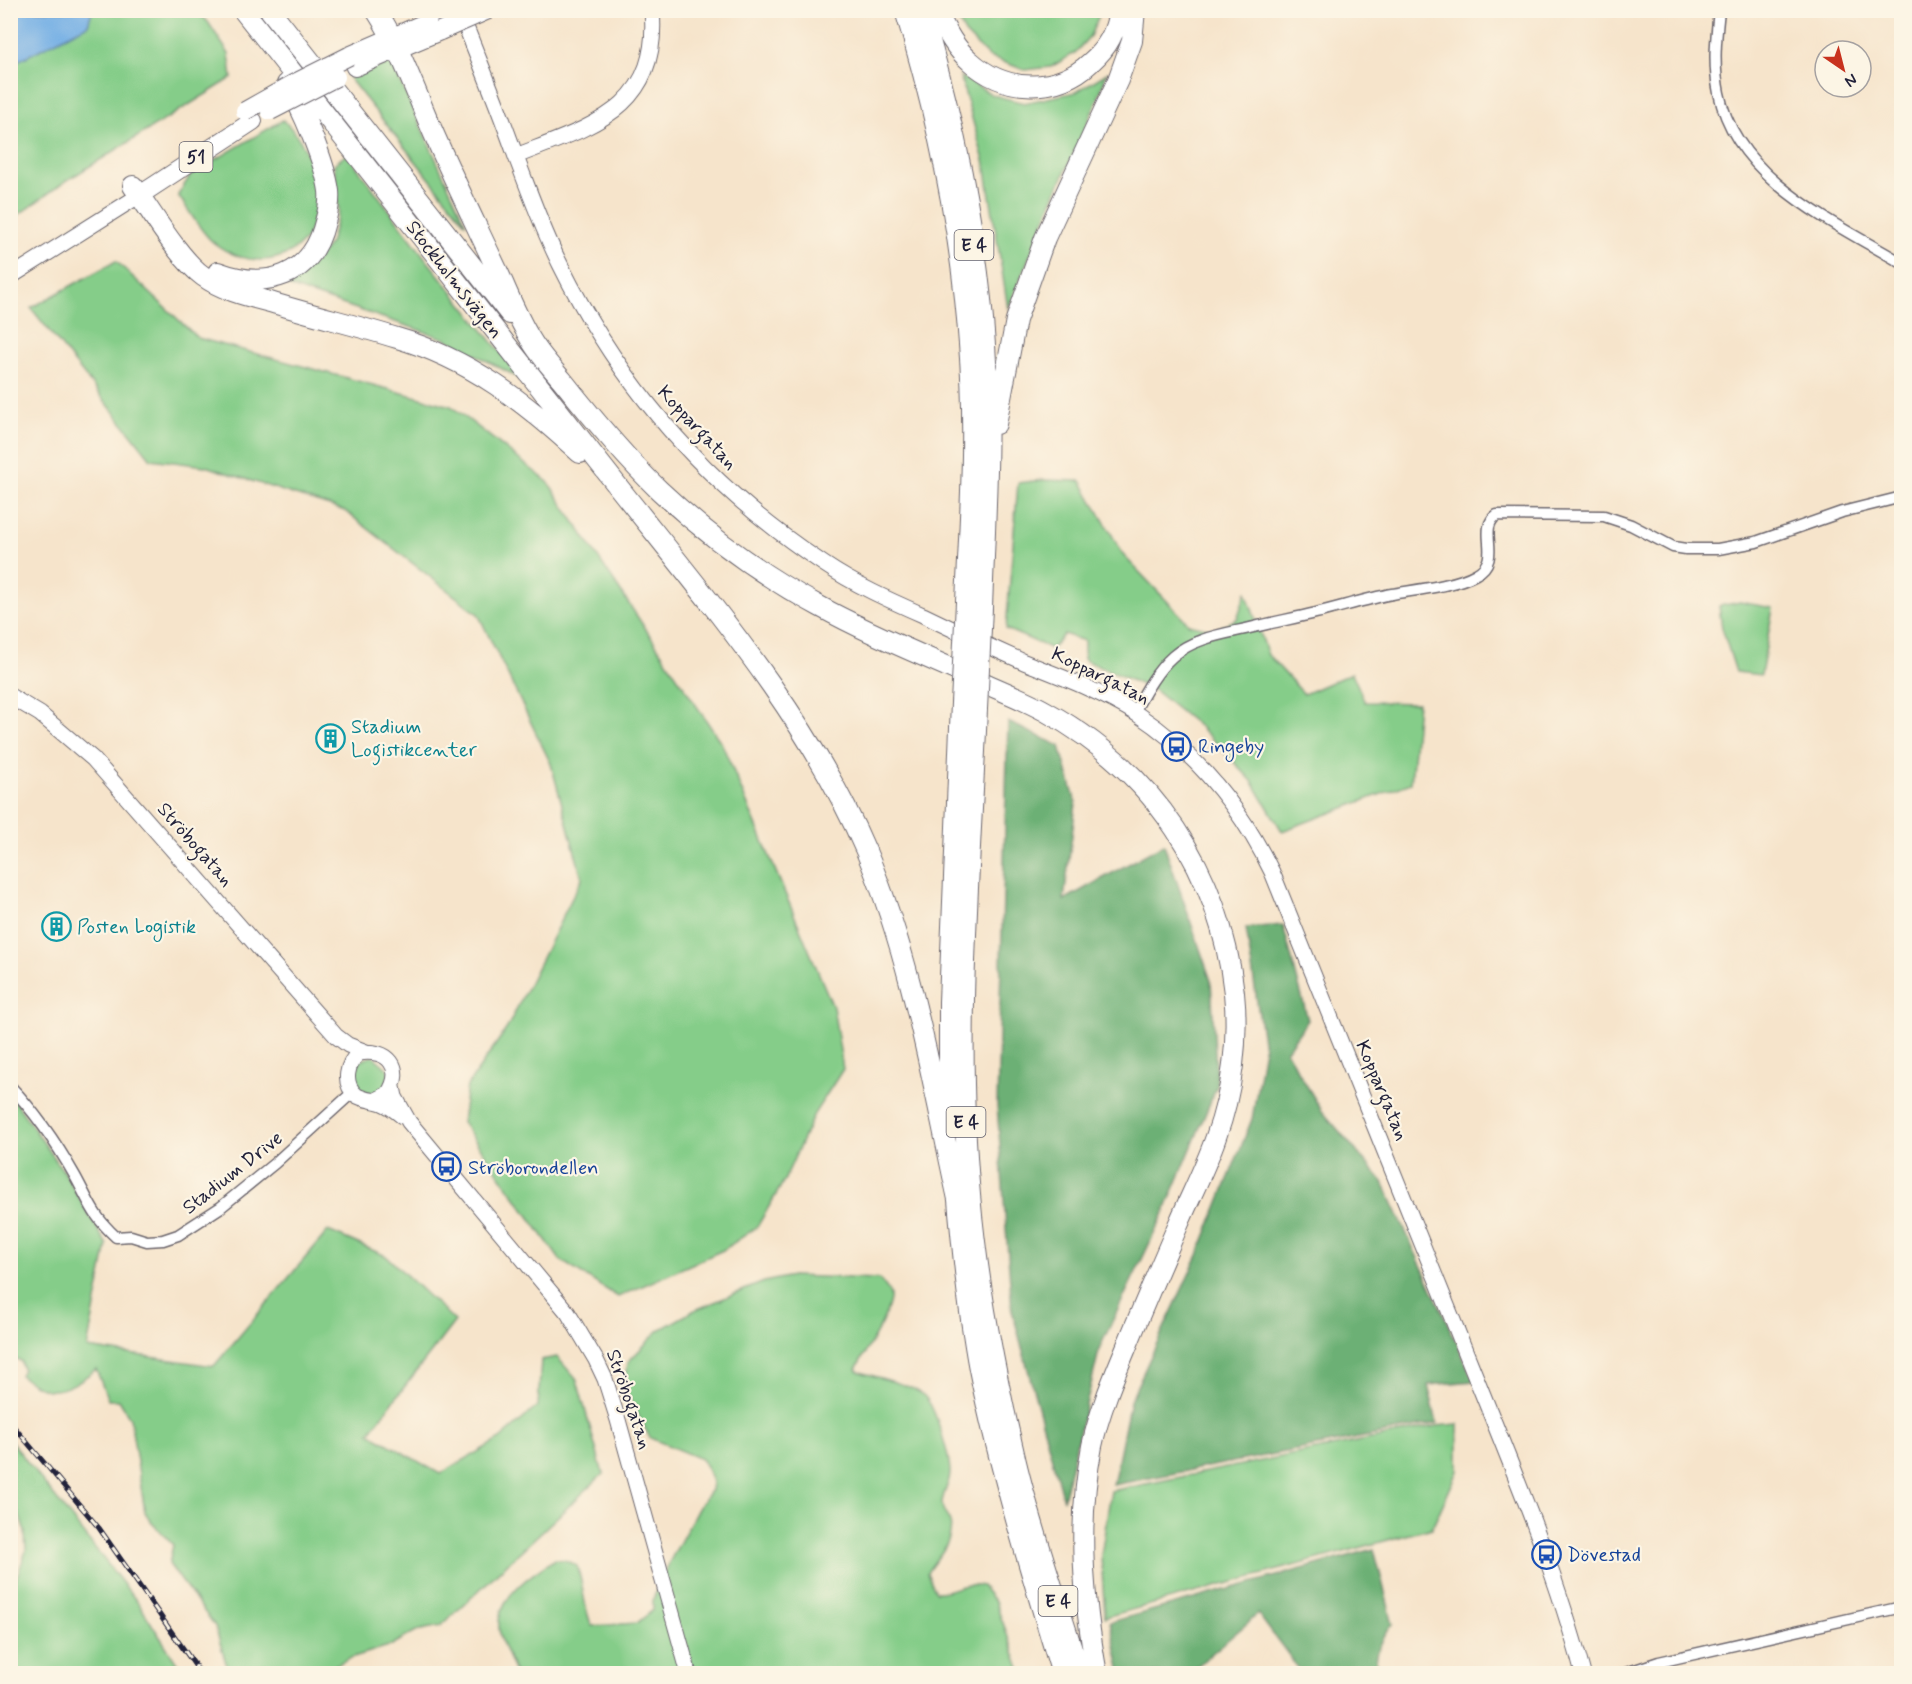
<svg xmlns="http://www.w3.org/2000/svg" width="1912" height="1684" viewBox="0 0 1912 1684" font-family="Mynerve,sans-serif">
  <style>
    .green { fill: #85cd89; stroke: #547862; stroke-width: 1.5 }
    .forest { fill: #6cb075; stroke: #476958; stroke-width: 1.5 }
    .water { fill: #73afe5; stroke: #4a6890; stroke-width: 1.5 }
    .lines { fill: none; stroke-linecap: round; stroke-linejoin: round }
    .street-casing { stroke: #6c666d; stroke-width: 13 }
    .secondary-casing { stroke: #6c666d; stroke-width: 17 }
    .primary-casing { stroke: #6c666d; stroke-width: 20 }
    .highway-casing { stroke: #6c666d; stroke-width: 22 }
    .street { stroke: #fff; stroke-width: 10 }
    .secondary { stroke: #fff; stroke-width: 15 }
    .primary { stroke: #fff; stroke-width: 18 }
    .highway { stroke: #fff; stroke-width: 20 }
    .rail-casing { stroke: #22223b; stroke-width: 5 }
    .rail { stroke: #fcf5e5; stroke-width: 3; stroke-dasharray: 9; stroke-linecap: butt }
    .primary-bridge-casing { stroke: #6c666d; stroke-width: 20; stroke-linecap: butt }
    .highway-bridge-casing { stroke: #6c666d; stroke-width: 22; stroke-linecap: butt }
    .primary-bridge { stroke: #fff; stroke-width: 18 }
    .highway-bridge { stroke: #fff; stroke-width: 20 }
    .labels { text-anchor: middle; stroke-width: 4.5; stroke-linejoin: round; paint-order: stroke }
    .shield { fill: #fcf5e5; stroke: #63616e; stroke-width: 1.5 }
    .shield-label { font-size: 18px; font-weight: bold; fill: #22223b }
    .street-label { font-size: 20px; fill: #22223b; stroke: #fcf5e5 }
    .culture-label { font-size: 20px; fill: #0d838f; stroke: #fcf5e5; text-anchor: start }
    .transit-label { font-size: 20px; fill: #164399; stroke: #fcf5e5; text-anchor: start }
  </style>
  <rect width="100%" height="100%" fill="#fcf5e5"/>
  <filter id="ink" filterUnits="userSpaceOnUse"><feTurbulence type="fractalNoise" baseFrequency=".0167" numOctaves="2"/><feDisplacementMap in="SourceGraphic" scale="12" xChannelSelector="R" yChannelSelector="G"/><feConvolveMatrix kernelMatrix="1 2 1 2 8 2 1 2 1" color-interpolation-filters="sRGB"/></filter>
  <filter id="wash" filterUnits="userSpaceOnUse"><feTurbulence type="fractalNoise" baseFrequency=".008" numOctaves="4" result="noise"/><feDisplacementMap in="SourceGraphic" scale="24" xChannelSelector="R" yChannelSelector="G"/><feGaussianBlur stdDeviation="1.35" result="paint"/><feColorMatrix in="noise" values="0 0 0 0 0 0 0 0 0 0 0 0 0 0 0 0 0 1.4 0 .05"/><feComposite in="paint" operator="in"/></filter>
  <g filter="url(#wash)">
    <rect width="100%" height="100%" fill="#f6e4cb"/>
    <path class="green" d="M11,11h186l11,11 21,32 3,24 -166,103 -55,39z
      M953,11h148l-11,25 -15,17 -24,14 -26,3 -36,-13 -24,-24z
      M391,62l75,162 -117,-146z
      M1107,73l-9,26 -45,100 -45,110 -23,-145 -25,-88 33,19 31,8 52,-11z
      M283,120c26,23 39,66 30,100 -2,5 -3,13 -6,17 -24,31 -64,28 -93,6 -13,-10 -26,-34 -36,-48l13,-21z
      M347,154l79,105 97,121 -77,-41 -164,-55 33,-22 15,-19 9,-31 -5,-48z
      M116,261l82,77 253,68 97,76 174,262 111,263 10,62 -29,45 -30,67 -27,46 -34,23 -105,47 -58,-37 -98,-138 5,-36 40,-58 75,-150 -31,-114 -73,-150 -133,-103 -140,-45 -54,-7 -120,-151z
      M1043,480l38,1 43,75 65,68 25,6 23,-11 9,-27 22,63 36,39 48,-21 13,29 53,1 -7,80 -129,48 -30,-50 -50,-52 -48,-39 -70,-30v-19l-20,-7 -12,15 -46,-20 12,-146z
      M1740,602l33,6 -12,67 -25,-3 -14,-44 -3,-22z
      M373,1056l16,14 -1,15 -11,9 -15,-1 -10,-12 7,-20z
      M10,1094l54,78 43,73 -20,103 127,18 114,-135 58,25 69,65 -86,112 71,41 60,-35 38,-33 3,-46 16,-3 20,23 26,94 -162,152 -25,5 -24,14 -45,14 -26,14h-92l-14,-47 -46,-62 4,-19 -22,-23 -6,-10 -15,-94 -11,-18h-11l-12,-31c-11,9 -31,23 -47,21 -10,-1 -21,-9 -29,-15l3,-6 -2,-8 -10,-4z
      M792,1276l87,3c5,6 12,12 11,20 -2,18 -25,54 -34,70l2,2c16,6 53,13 65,24 12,9 27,62 27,78 0,10 -8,21 -8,31 1,15 13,12 7,34 -4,14 -15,22 -22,35l9,19c19,1 22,-11 46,-6l13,16 27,71h-507c-6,-15 -18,-36 -16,-53 4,-28 35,-47 56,-61l10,1 12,6c7,20 6,41 15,60l45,-3 16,-13v-11l17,-38 30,-56 11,-15 1,-8 -5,-14 -6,-9 -51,-21 -28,-54 7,-23 30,-31 36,-20 69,-28z
      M1458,1424v47l-26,57 -327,89 -4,-61 10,-65 325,-65z
      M11,1441l128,163 44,69h-172v-80l15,-42 -1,-19 -14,-42z"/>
    <path class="forest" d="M1008,722l52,24 16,57 -12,97 100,-56 47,137 6,105 -52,125 -65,136 -37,153 -51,-190 -15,-205z
      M1283,925l25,95 -22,31 36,60 61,71 91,199 -46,4 9,38 -324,62 17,-84 68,-146 54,-136 12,-71 -18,-120z
      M1374,1549l19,75c-11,14 -20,31 -16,49h-75l-44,-59 -62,53 6,6h-81l-11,-51z"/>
    <path class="water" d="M10,11l1,-1 81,1 -4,14 -74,38h-3z"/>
  </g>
  <g filter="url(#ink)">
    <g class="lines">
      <defs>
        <path id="street" d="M1719,10c-3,28 -6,55 0,83 17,86 114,129 183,170
          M1134,712c11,-20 22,-41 39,-56 22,-19 53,-22 81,-29 21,-5 41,-9 62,-14 25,-6 50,-14 76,-19 23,-4 63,-8 84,-20 28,-15 0,-45 21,-59l107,1 27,9 42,22 13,2h32l38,-7 86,-30 60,-15
          M10,1086c24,25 48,60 65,90 15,27 17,39 41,61l15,-1 16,5 16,-1 15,-5 43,-28 54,-44 78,-71
          M1623,1674l36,-12 243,-55"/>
        <path id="secondary" d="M460,12c19,48 39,96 56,145 14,36 27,74 45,109 61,123 148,222 263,298 31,21 65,36 99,51 33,16 67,32 101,47 38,15 78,30 113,52 59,39 104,94 135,158 67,170 138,338 205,508 39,97 79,192 106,294
          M516,156c76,-30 145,-47 136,-146
          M10,277l130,-82
          M10,696l30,18 53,45 243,277 12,9 18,7
          M393,1087l2,10 14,25 159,191 28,47 9,19 13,41 71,254
          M374,1101l14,-7c17,-26 0,-46 -29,-41 -12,10 -17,30 -3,42 7,5 18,5 26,8 8,3 14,8 20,13"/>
        <path id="primary" d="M349,56l106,-46
          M355,67l85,-36
          M140,195l113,-74"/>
        <path id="highway" d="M243,10c125,160 252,319 377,479 90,114 188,227 246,362 47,111 66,231 92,348
          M270,10l240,304
          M376,10c25,39 39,81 57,122 21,48 44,95 66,142 10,22 19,45 32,66 8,14 21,28 32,41 30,38 61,75 96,109 48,45 102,85 160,116 54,30 113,53 170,79 18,8 38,16 56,26 109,60 175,160 189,282 5,47 -2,100 -18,144 -10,29 -25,58 -37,86 -18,42 -36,83 -53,125 -13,31 -27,65 -34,98 -15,76 -9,152 5,228
          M905,10c33,109 56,220 64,334 7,86 1,172 -3,258
          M921,10c33,109 56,221 64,335 6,87 0,176 -3,263
          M937,10c7,18 18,38 33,51 35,32 87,33 121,1 17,-15 25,-30 28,-52
          M133,186c18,25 46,73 70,90 19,14 44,20 67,26 42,13 85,23 127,36 73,21 129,65 183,115
          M218,272c48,18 94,5 107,-50 3,-10 5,-21 4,-31 -4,-29 -27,-83 -42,-107
          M996,424l20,-104 29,-82 73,-158 14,-39 3,-31
          M977,709c-7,161 -22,325 -7,486 8,90 25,179 46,267 17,71 42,141 64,212
          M952,1126l-3,-29v-95l12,-299
          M957,1188c5,61 11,122 22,181 21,103 52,204 83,305"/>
      </defs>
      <use href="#street" class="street-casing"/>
      <use href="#secondary" class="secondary-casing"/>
      <use href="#primary" class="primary-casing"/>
      <use href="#highway" class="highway-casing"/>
      <use href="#street" class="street"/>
      <use href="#secondary" class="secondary"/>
      <use href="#primary" class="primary"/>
      <use href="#highway" class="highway"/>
      <defs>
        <path id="rail" d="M10,1422l89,106 102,146"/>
      </defs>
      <use href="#rail" class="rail-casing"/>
      <use href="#rail" class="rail"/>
      <defs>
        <path id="primary-bridge" d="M440,31l48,-21
          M245,111l48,-27 56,-28
          M270,111l66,-34"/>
        <path id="highway-bridge" d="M961,703l5,-101
          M977,709l5,-101"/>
      </defs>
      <use href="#primary-bridge" class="primary-bridge-casing"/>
      <use href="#highway-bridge" class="highway-bridge-casing"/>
      <use href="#primary-bridge" class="primary-bridge"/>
      <use href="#highway-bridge" class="highway-bridge"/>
    </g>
  </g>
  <defs>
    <symbol id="building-ring" viewBox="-11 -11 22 22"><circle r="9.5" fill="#fcf5e5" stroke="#0f9aa8" stroke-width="1.5"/><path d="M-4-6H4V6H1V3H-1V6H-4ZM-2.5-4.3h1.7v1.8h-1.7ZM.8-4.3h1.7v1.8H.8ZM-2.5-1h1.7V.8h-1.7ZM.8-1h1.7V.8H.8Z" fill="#0f9aa8"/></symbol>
    <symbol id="bus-ring" viewBox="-11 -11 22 22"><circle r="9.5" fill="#fcf5e5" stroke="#1a4fb4" stroke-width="1.5"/><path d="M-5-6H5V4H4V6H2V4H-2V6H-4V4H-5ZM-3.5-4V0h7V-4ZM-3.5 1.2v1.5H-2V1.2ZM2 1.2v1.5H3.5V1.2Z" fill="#1a4fb4"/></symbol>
  </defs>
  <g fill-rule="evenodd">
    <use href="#building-ring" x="314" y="722" width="33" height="33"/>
    <use href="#bus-ring" x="1160" y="730" width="33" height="33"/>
    <use href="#building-ring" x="40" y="910" width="33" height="33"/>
    <use href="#bus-ring" x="430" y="1150" width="33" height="33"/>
    <use href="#bus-ring" x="1530" y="1538" width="33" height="33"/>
  </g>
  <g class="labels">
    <g class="shield">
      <rect x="179.5" y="142" width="33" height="30" rx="4.5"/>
      <rect x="954.5" y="230" width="39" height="30" rx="4.5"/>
      <rect x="946.5" y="1107" width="39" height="30" rx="4.5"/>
      <rect x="1038.5" y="1586" width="39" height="30" rx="4.5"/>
    </g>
    <g class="shield-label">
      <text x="196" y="163">51</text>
      <text x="974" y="251">E 4</text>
      <text x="966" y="1128">E 4</text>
      <text x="1058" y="1607">E 4</text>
    </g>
    <g class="street-label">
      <text transform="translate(455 279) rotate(52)" y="7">Stockholmsvägen</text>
      <text transform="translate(698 427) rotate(47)" y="7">Koppargatan</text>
      <text transform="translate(1101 675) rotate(26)" y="7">Koppargatan</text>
      <text transform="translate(196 844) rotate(49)" y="7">Ströbogatan</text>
      <text transform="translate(1383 1090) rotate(67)" y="7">Koppargatan</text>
      <text transform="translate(232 1172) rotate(-38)" y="7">Stadium Drive</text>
      <text transform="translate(630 1399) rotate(71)" y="7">Ströbogatan</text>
    </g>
    <g class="culture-label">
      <text x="351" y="733">Stadium<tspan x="351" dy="23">Logistikcenter</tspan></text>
      <text x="77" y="933">Posten Logistik</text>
    </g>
    <g class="transit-label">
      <text x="1198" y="753">Ringeby</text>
      <text x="468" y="1174">Ströborondellen</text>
      <text x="1567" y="1561">Dövestad</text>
    </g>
  </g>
  <rect width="1912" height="1684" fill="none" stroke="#fcf5e5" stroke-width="36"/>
  <g transform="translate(1843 69) rotate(145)"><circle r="28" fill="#fcf5e5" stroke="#a5a1a1" stroke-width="1.5"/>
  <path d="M0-4.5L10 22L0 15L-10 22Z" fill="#c8321e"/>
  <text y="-9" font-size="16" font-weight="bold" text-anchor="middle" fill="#22223b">N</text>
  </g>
</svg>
